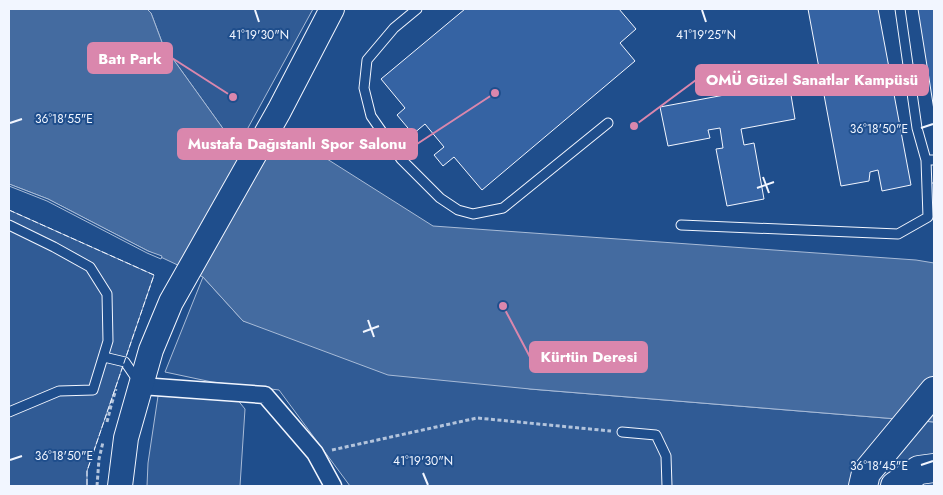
<svg xmlns="http://www.w3.org/2000/svg" width="943" height="495" viewBox="0 0 943 495" font-family="Jost,sans-serif">
  <style>
    .built { fill: #305b95; stroke: #a8bbd7 }
    .water { fill: #446ba0; stroke: #a8bbd7 }
    .pier { fill: #1f4e8c; stroke: #a8bbd7 }
    .building { fill: #3563a3; stroke: #f2f6ff }
    .lines { fill: none; stroke-linecap: round; stroke-linejoin: round }
    .lane-casing { stroke: #f2f6ff; stroke-width: 11 }
    .street-casing { stroke: #f2f6ff; stroke-width: 19 }
    .secondary-casing { stroke: #f2f6ff; stroke-width: 26 }
    .highway-casing { stroke: #f2f6ff; stroke-width: 30 }
    .path { stroke: #b3c4dc; stroke-width: 3; stroke-dasharray: 4 2.5; stroke-linecap: butt }
    .lane { stroke: #1f4e8c; stroke-width: 9 }
    .street { stroke: #1f4e8c; stroke-width: 16 }
    .secondary { stroke: #1f4e8c; stroke-width: 24 }
    .highway { stroke: #1f4e8c; stroke-width: 28 }
    .fence { stroke: #f2f6ff; stroke-width: 1; stroke-dasharray: 6 2.5; stroke-linecap: butt }
    .ticks { fill: none; stroke: #f2f6ff; stroke-width: 2 }
    .ticks-label { font-size: 12px; text-anchor: middle; fill: #f2f6ff; stroke: #1f4e8c; stroke-width: 4; stroke-linejoin: round; paint-order: stroke }
    .leader { fill: none; stroke: #da87ad; stroke-width: 2 }
    .callout-dot { fill: #da87ad; stroke: #1f4e8c; stroke-width: 2 }
    .callout { fill: #da87ad; stroke: #da87ad; stroke-width: 2 }
    .callout-label { font-size: 15px; text-anchor: middle; font-weight: bold; fill: #fff }
  </style>
  <rect width="100%" height="100%" fill="#1f4e8c"/>
  <path class="built" d="M147,9h166l-76,139 -74,-103 -12,-32z
    M9,210l145,65 -67,196v15h-78z
    M203,277l40,44 287,68 404,33v64h-584l-71,-96 -67,-8 -47,-10z
    M158,396l78,2 9,11 -5,77h-93l1,-23z"/>
  <path class="water" d="M9,9h138l4,4 12,32 74,103 79,4 117,74 483,34 18,3v159l-404,-33 -142,-14 -145,-54 -40,-44 -55,-26 -100,-52 -39,-15z"/>
  <path class="pier" d="M9,184l39,15 100,52 14,5 -1,3 -14,-6 -100,-52 -38,-15z"/>
  <path class="building" d="M465,9h154l17,20 -16,14 15,18 -153,129 -28,-33 -11,9 -9,-11 10,-8 -19,-23 -12,10 -16,-19 8,-7 -24,-29z
    M808,9h70l33,176 -29,6 -4,-21 -8,2 -1,9 -28,5z
    M918,9h16v101z
    M789,83l6,36 -54,10 3,16 10,-2 10,56 -37,7 -11,-57 7,-1 -3,-20 -12,2 2,8 -42,8 -8,-39z
    M930,183h4v33h-3z"/>
  <g class="lines">
    <defs>
      <path id="lane" d="M417,9l-23,19 -27,32 -3,28 7,28 30,43 39,39 18,12 15,4 30,-6 105,-85
        M900,9l17,119 9,32
        M9,225l45,22 36,20 17,27 1,47 -15,49 -34,1 -50,21
        M681,225l217,9 30,-17 -2,-57h8
        M104,357l21,5 13,19
        M622,432l34,3 10,21 1,30"/>
      <path id="street" d="M141,386l124,9 50,58 18,33"/>
      <path id="secondary" d="M120,486l6,-48 25,-88 20,-48 108,-191 53,-102"/>
      <path id="highway" d="M863,486l3,-13 68,-82
        M895,486l24,-16 15,-2"/>
    </defs>
    <use href="#lane" class="lane-casing"/>
    <use href="#street" class="street-casing"/>
    <use href="#secondary" class="secondary-casing"/>
    <use href="#highway" class="highway-casing"/>
    <path class="path" d="M107,422l4,-16 5,-17
      M332,450l145,-32 134,13
      M97,486l2,-27 4,-17"/>
    <use href="#lane" class="lane"/>
    <use href="#street" class="street"/>
    <use href="#secondary" class="secondary"/>
    <use href="#highway" class="highway"/>
    <path class="fence" d="M9,210l145,65 -67,196v15"/>
  </g>
  <path class="ticks" d="M255,10l4,12M702,10l4,12M10,123l12,-4M921,128l12,-4M763,177l6,16M757,188l17,-6M368,320l6,17M363,332l16,-6M10,460l12,-4M921,465l12,-4M423,473l5,12"/>
  <g class="ticks-label">
    <text x="259" y="39">41°19'30"N</text>
    <text x="706" y="39">41°19'25"N</text>
    <text x="64" y="123">36°18'55"E</text>
    <text x="879" y="133">36°18'50"E</text>
    <text x="64" y="460">36°18'50"E</text>
    <text x="423" y="465">41°19'30"N</text>
    <text x="879" y="470">36°18'45"E</text>
  </g>
  <path class="leader" d="M233 97L172 58M634 126L696 80M495 93L417 144M503 306L530 357"/>
  <g class="callout-dot">
    <circle cx="233" cy="97" r="5"/>
    <circle cx="634" cy="126" r="5"/>
    <circle cx="495" cy="93" r="5"/>
    <circle cx="503" cy="306" r="5"/>
  </g>
  <g class="callout">
    <rect x="88" y="43" width="84" height="30" rx="5"/>
    <rect x="696" y="65" width="232" height="30" rx="5"/>
    <rect x="178" y="129" width="239" height="30" rx="5"/>
    <rect x="530" y="342" width="117" height="30" rx="5"/>
  </g>
  <g class="callout-label">
    <text x="130" y="64">Batı Park</text>
    <text x="812" y="85">OMÜ Güzel Sanatlar Kampüsü</text>
    <text x="297" y="149">Mustafa Dağıstanlı Spor Salonu</text>
    <text x="589" y="362">Kürtün Deresi</text>
  </g>
  <rect width="943" height="495" fill="none" stroke="#f2f6ff" stroke-width="20"/>
</svg>
